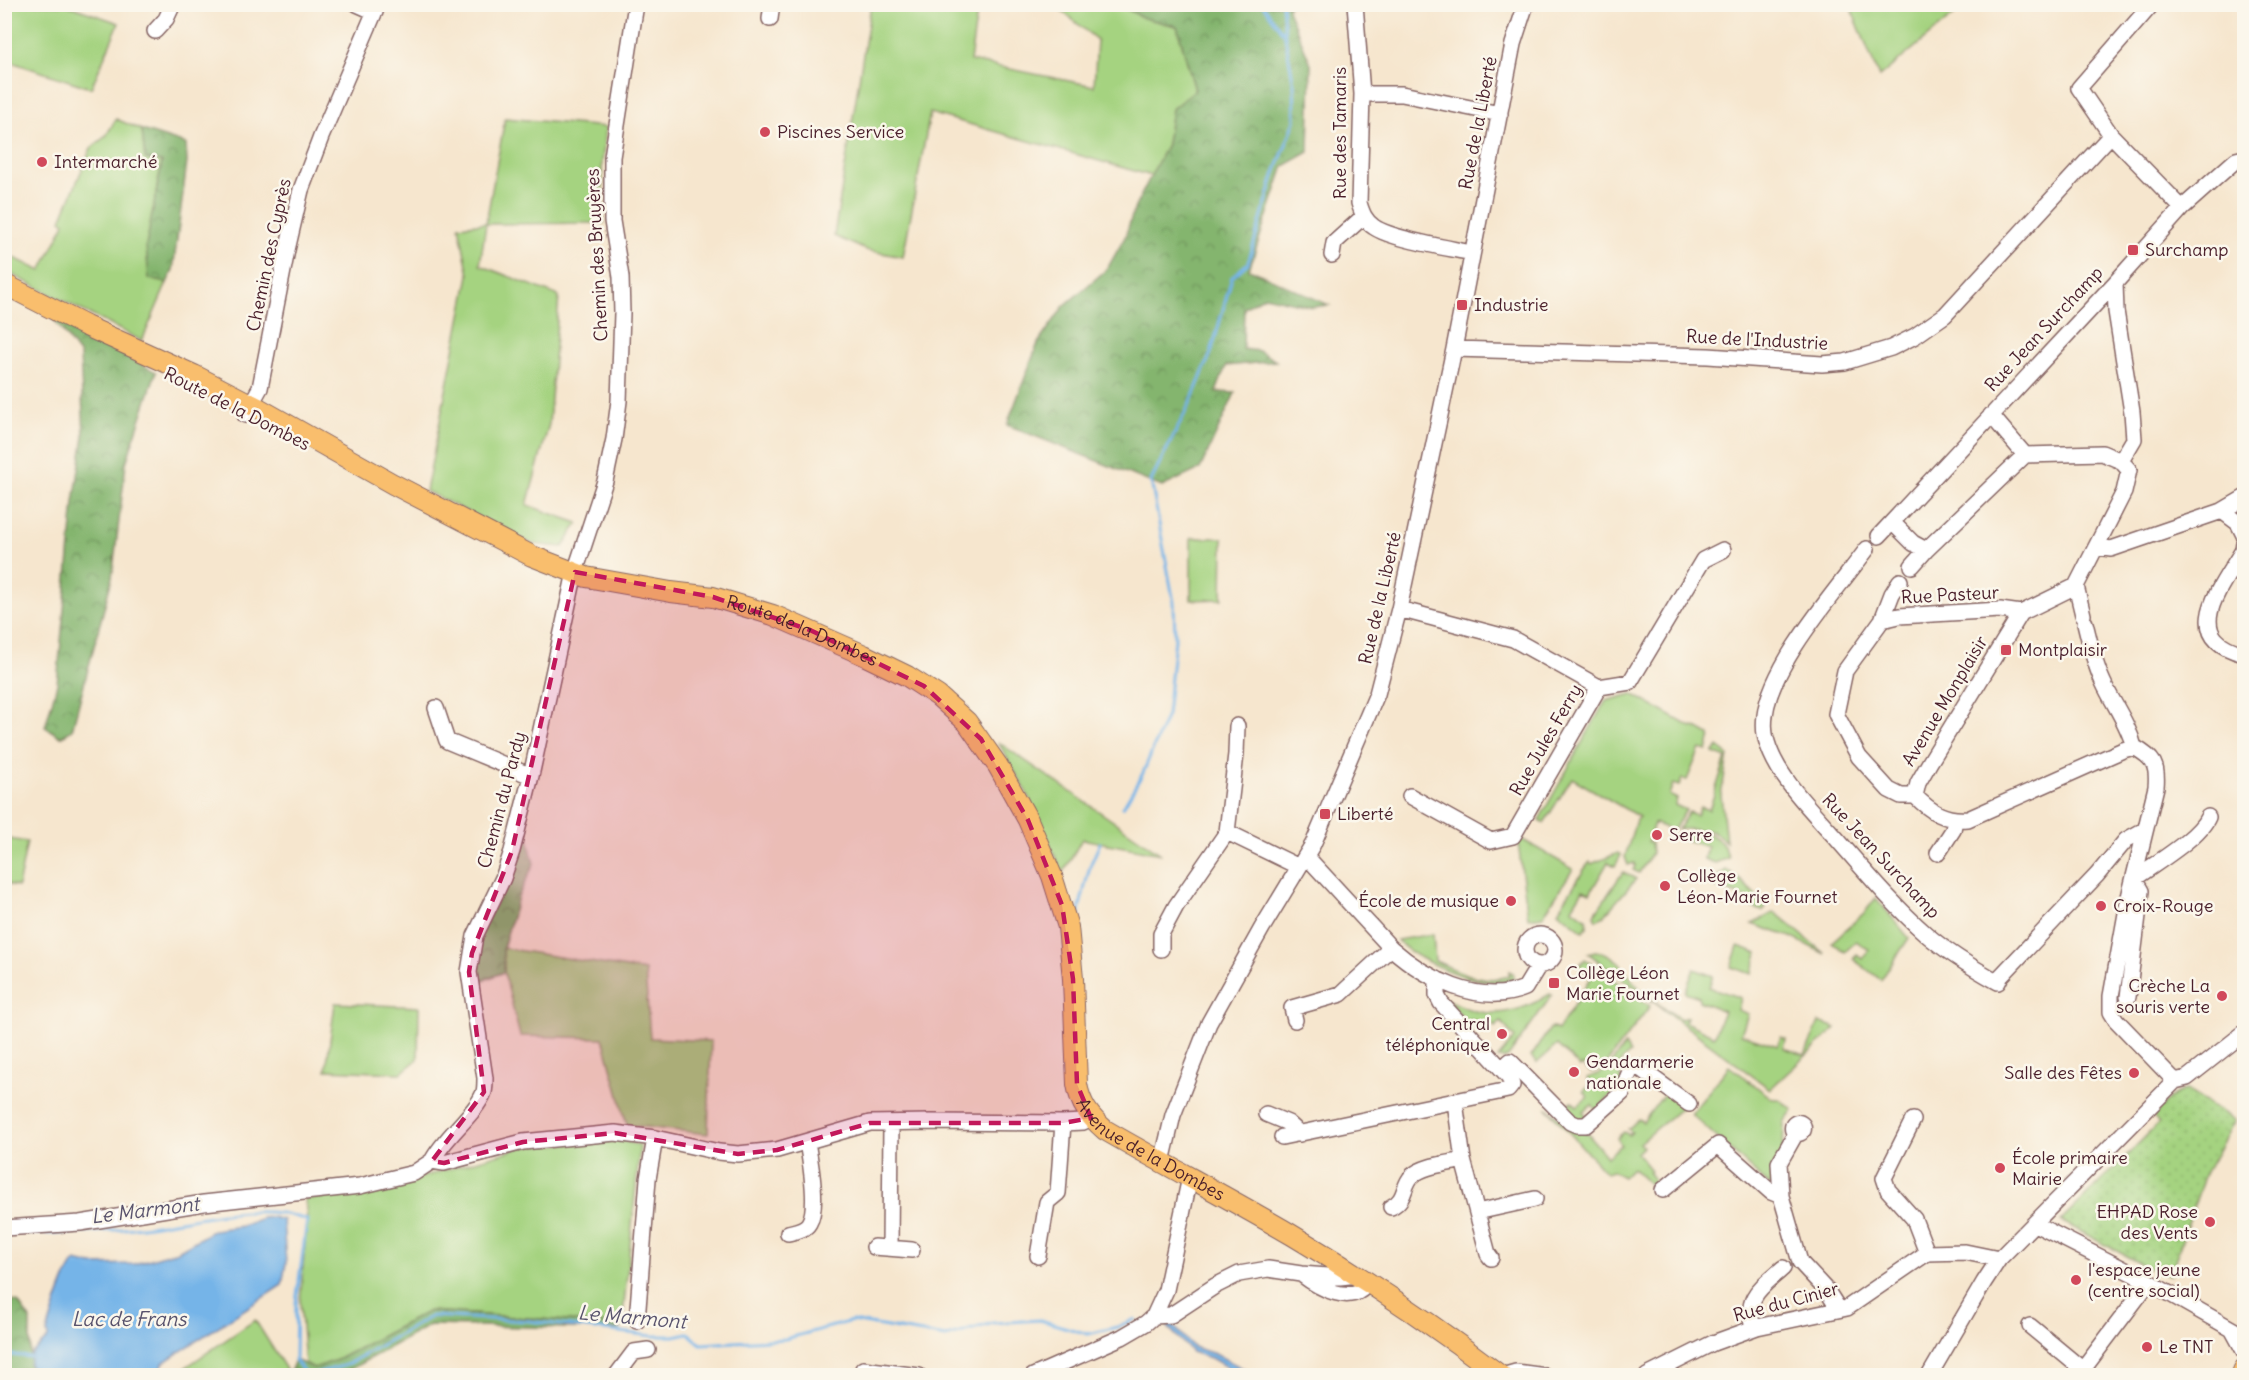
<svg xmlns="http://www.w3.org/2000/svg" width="2249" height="1380" viewBox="0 0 2249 1380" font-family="Delius,sans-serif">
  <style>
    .green { fill: #a5d380; stroke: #787956; stroke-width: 1.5 }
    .forest { fill: url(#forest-crowns); stroke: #676a4c; stroke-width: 1.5 }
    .park { fill: url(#park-dots); stroke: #787956; stroke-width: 1.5 }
    .water { fill: #74b4e8; stroke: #5f6a8a; stroke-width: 1.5 }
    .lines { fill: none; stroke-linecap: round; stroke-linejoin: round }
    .stream { stroke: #74b4e8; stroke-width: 3 }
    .minor-casing { stroke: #866564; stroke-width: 18 }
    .major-casing { stroke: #866564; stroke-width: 22 }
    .minor { stroke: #fff; stroke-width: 15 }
    .major { stroke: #f9be6d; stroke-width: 20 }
    .marked { fill: #c2185b; fill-opacity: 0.2; stroke: #c2185b; stroke-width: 4.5; stroke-dasharray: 12 8; stroke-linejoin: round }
    .poi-dot { fill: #d1495b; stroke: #fbf7ec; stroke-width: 2 }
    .labels { text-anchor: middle; stroke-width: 5; stroke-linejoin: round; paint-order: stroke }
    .street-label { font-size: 18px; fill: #4a1f2b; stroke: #fbf7ec }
    .poi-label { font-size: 18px; fill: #4a1f2b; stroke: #fbf7ec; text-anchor: start }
    .water-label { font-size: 20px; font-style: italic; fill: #59536d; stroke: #fbf7ec }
  </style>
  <defs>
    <pattern id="forest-crowns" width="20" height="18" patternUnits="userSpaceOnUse" patternTransform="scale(1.5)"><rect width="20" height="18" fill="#84b56e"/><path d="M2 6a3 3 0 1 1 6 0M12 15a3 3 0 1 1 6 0" fill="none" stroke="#6e935b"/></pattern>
    <pattern id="park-dots" width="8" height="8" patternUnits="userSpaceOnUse" patternTransform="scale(1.5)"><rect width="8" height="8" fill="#a5d380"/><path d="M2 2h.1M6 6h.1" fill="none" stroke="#90b56f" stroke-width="1.8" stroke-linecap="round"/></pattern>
  </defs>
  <rect width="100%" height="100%" fill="#fbf7ec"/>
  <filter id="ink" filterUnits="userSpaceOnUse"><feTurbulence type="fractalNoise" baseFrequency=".0167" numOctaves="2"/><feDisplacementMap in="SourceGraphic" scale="12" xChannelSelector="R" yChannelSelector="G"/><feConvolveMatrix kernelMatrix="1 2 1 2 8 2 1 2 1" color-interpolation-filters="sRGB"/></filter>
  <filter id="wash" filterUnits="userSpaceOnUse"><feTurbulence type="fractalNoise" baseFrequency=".008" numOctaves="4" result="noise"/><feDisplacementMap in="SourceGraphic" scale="24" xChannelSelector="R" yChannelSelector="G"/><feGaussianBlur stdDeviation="1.35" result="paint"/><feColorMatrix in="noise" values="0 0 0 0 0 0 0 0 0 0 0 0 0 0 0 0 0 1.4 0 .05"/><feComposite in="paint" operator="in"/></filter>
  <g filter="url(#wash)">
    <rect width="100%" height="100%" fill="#f6e6ce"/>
    <path class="green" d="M5,4l62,1 52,18 -28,65 -86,-28z
      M871,5h107l-8,56 124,25 3,-46 -42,-35h64l25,13 33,8 18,64 -23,19 -5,35 -15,32 -222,-63 -27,144 -37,-7 -32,-14z
      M1850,5h116l-87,72z
      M505,118l101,9 -4,37 2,59 -118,1 -6,41 79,31 -10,128 -22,81 51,18 -15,24 -31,-3 -106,-53 43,-216 -10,-49 27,-3z
      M116,119l26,11 3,29 17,3 -6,30 -7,87 18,4 -25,58 -137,-70 -1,-18 37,18 24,-48 -4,-3 30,-72 15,-12z
      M1191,538h32l-1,61 -31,1z
      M1632,694l60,34 3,-1 14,8 1,5 -3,11 -7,-2 -13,31 -5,-1 -3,7 -6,-2 -4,11 8,4 -2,6 11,5 -13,21 -19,-8 -6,19 3,1 1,10 -13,20 -6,-3 2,-4 -1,-3 -6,2 -3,-8 11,-37 3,-3 -67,-39 -28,45 -5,-3 63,-113 4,-6z
      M998,742l163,112 -79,-15 -19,34 -39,-86z
      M1718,747l8,6 2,3 -7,39 5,47c-14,-16 -29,-12 -48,-13l11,-17 7,3 4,-8 9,3 17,-52 -13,-5z
      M1702,832c15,3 23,12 26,26l-13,5 -11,-4 3,-12 -32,-11z
      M4,838l23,4 -9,45 -13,-4z
      M1523,840l50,29 -30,47 -15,2 -10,-75z
      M1618,853l3,2 -6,11 -7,-4 -18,31 -7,-3 -11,18 15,11v8l-4,4 -25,-20 27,-43 5,-6 1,2z
      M1726,870c8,2 31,27 40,35l-1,4 -3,2 -11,-4 2,-7 -47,-16z
      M1623,872l13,7 -33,38 -7,3 -2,-5z
      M1876,898l33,40 -28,42 -28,-21 4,-5 5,4 7,-8 -13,-9 -11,11 -13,-10 33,-30z
      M1773,913l4,1 48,40 -34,-17 -39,-13z
      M1433,934l2,27c24,10 48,24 74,15v-5l4,2v6c-26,13 -98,-18 -116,-39z
      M1738,946l20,7 -6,21 -21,-7z
      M503,948l142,23 5,67 61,3 -3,93 -81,-9 -24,-87 -83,-2 -16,-64z
      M1595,951c23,1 31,24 45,38 12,12 27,21 41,30l6,-2 -2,5 29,14 10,-25 -25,-10v-4l-14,-5 9,-23 19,7 -4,11 32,11 -3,12 10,4 -7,20 37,12 3,-9 5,2 -2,9 21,7 14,-33 17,6 -66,61 -182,-136z
      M1585,959l65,47 -48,63 -12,3 -7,-7 -3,2 -23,-22 -20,18 -6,-6 20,-30 7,3 33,-52 -12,-12z
      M1550,994l2,1 -44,62 -5,2 -5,-1 17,-20 -14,-16 -6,5 -7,-7 -4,4 -14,-4 -3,2 -20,-22c8,2 15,7 22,9 27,10 58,0 81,-15z
      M335,1003l84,4 -1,52 -17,14 -75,-3z
      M1625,1045l5,8c-16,13 -10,14 -8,32l-26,25 -4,-5 -9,7 4,6 -8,4 -14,-14 7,-7 5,5 11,-9 -4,-6 8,-7 -5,-6 18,-7z
      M1729,1066l44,33h6l14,11 -9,12 -1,27 -9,34 -4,3 -79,-72z
      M1665,1093l18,13 -43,37 3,4 -6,6 14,17 -2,3 5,7 -5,4 -17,-16 -9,9 -11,-6 -6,2 -60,-66 30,23 11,3 20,24 14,-12 -4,-7 7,-6 5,3 3,-3 -4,-3 11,-10 4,3z
      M618,1140l22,5 -18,180 -193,-14 -92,49 -23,8 -9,-5 -5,-61 7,-82 -2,-21 63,-6 155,-46z
      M255,1320l34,54 -3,2 -105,-1 -2,-3z"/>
    <path class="forest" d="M1119,5h170l-1,5 23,54 -2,88 -25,14 -35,103 80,36 -17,2 -47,-11 -21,12 -1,41 16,2 17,10 -50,5 -10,26 19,1 -35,76 -38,18 -155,-62 31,-82 26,-37 43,-37 18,-32 10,-30 32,-63 5,-35 23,-19 -18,-64 -33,-8z
      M142,130l44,14 1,18 -14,108 -6,13 -18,-4 -3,-33 16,-84 -17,-3z
      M52,317l104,55 -30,91 -14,115 -40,152 -11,7 -16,-10 12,-43 17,-182 10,-66 -4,-81z
      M526,829l8,35 -16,33 -15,51 1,24 -27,11 3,-49 31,-62z
      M4,1299l14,3 12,17v56h-25z
      M429,1311l193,14 -2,4 -190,-4 -90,50 -49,1 -2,-2 6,-14 19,8 23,-8z"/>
    <path class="park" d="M2186,1090l49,30 -30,54 -35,101 -16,-4 -93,-50 98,-98 -6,-6c9,-11 19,-25 33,-27z"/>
    <path class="water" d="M272,1217l11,3 3,43 -4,22 -118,77 -8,13h-115l-12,-10 2,-11 17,-16 -1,-6c5,-15 18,-62 29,-71l16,4 42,-1 44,-13 36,-21 28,-4 20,-8z
      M1170,1322l23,25 22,7 41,21h-15l-30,-17 -19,-6 -24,-25z"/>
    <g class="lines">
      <path class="stream" d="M1262,4l22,30
        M1123,807l20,-34 24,-58 8,-76 -1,-36 -23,-122 40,-80 20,-48 21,-76 16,-14 27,-90 20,-52 -1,-36 -9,-49 -3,-32
        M1080,949l-1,-39 11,-44 10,-23
        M27,1233c36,2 71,-1 106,-5 48,-5 99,-21 147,-15 9,1 19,5 27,7l-11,83 -1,57 12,16
        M4,1354l26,3
        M307,1376l39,-11 86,-49 97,5 124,15h21l14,-3 13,11 84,-5 67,-18 94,16 47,-14 47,-3 48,14 29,-7 18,-8"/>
    </g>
  </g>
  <g filter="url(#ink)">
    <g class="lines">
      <defs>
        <path id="minor" d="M357,4l18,8
          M1355,4l7,90 -3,109c3,10 6,18 15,24 17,12 75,21 98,26
          M770,19l2,-15
          M155,31l11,-12 7,-15
          M1362,94h40l98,20
          M2111,135l-32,-47 73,-84
          M1332,255l2,-12 30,-27
          M2115,283l1,28 16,101 2,27 -13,22 8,9 -5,22 -48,94 -55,27 -91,149 -12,21 -3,13c16,16 30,25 53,23l155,-69 11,-3c20,11 24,18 22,40l-27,110 -18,99v16l5,8 59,61
          M1454,349l254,7 114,8 23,-2 46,-14 24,-12 30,-21 166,-180 71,73
          M245,415l15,-27 27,-138 14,-60 20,-53 57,-133
          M1991,415l34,40 77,-2 19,8
          M2222,511l16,12 6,12
          M1892,522l21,21 13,7 99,-95
          M1879,536l236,-253 67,-75 54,-48 8,-2
          M2244,543l-1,7c-21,36 -65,87 1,104
          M2097,547l14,2 111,-38 22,-13
          M1867,549c-31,42 -96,115 -102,166 -1,8 -1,19 2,27 10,35 45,69 69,96 28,32 57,67 90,96 22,19 47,34 72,48l3,-6 96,-101 29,-35 18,-10
          M1912,566l14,-16
          M2076,586l7,29
          M1399,609l114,30 86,48
          M1882,620l10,-26 8,-13
          M2085,623c5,20 9,40 18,59 10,22 25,41 31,65
          M1599,687l31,-5 73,-122 20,-10
          M436,708l11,33 84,35
          M1237,726l-1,28 -9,78 72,35
          M1410,796l81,45 22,-5 86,-149
          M1915,796h-14l-12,-6 -30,-33 -23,-43 9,-43 37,-51 17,-4 101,-6 21,3
          M1938,853l15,-23 2,-10
          M1306,856l85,92c34,30 88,59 134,40l14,-23
          M1525 950a15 15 0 1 1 30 0a15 15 0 1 1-30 0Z
          M1161,949v-15l15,-28 51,-74
          M2128,997l13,-106 -7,-12c20,-15 65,-41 74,-62
          M1295,1020l-3,-12 49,-14 50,-46
          M1502,1069l8,-8 60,61 7,3h9l36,-32c5,-9 4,-18 11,-26h5l51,37
          M1455,1102l8,58 25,94 3,4
          M1266,1114l22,9 12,11
          M1913,1120l-29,58 4,12 26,29 13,34
          M1792.5 1128a5.5 5.5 0 1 1 11 0a5.5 5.5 0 1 1-11 0Z
          M1796,1133l-17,30 2,33 19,66 27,29 11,17
          M1282,1137l226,-47 4,-5 -3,-8 -68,-74 -4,-8v-16
          M432,1161c12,-24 44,-47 52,-69 1,-4 1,-9 1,-14l-16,-106 6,-36 28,-58 9,-27 19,-75 44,-204 30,-91 9,-42 5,-38 3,-88 -1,-36 -9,-56v-64l24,-153
          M1162,1162l11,-47 36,-92 53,-95 51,-84 64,-150 22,-85 55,-260 59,-305 13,-40
          M1663,1190l55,-45 53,47 10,4
          M1391,1207c16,-8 11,-21 21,-31 12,-11 36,-12 51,-16
          M1477,1212l58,-13
          M2035,1224l114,58 95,54
          M4,1228l76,-5 124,-20 156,-17 54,-13 18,-12 12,2 79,-21 92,-9 40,5 64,14 19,2 39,-4 93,-27 60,-1 133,1 20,-1 8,-4
          M788,1233c8,-2 17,-3 21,-10 10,-16 1,-63 -2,-81
          M874,1247l38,3
          M890,1248l1,-125
          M1038,1256l9,-54 11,-9 5,-70
          M1301,1274c17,13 52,34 67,8
          M1154,1316l12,-26 24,-113
          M637,1321l11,-142 7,-41
          M2030,1326l53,44
          M1753,1328c-9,-32 8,-40 30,-60
          M2233,1331l11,20
          M863,1369l56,7
          M616,1376l18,-24 14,-2
          M1033,1376l89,-39 24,-14 8,-7 17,-1 44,-29 24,-12 29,-5 33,5 39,3 18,-2
          M1502,1376l14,-4 29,4
          M1647,1376l66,-33 44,-16 90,-19 80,-55 38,-1 34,7
          M1929,1376l55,-94 15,-23 176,-178 12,-3 57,-45
          M2078,1376l71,-94"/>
        <g id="major">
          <path id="s1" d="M4,284l82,42 108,49 66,34 133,75 139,72 54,21 85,15 42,5 60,18 91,40 43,21 31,20 29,26 31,44 30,54 24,56 16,51 5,52 4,105c3,20 13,33 28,46 62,36 126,69 187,105 72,43 142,90 209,141"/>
          <path d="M2241,1376l3,-7"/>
        </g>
      </defs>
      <use href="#minor" class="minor-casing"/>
      <use href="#major" class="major-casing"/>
      <use href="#minor" class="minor"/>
      <use href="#major" class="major"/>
    </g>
  </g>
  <path class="marked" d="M575,572l138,25 97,33 114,56 57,53 47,81 34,85 11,74 4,105 14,34 -28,5h-193l-93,27 -39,4 -123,-21 -92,9 -79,21 -12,-2 52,-69 -15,-120 3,-19 40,-102z"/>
  <g class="poi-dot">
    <circle cx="765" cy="132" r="6"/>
    <circle cx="42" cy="162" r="6"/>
    <rect x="2127" y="244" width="12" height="12" rx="3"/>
    <rect x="1456" y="299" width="12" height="12" rx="3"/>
    <rect x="2000" y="644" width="12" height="12" rx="3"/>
    <rect x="1319" y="808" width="12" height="12" rx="3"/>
    <circle cx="1657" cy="835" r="6"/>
    <circle cx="1665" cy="886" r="6"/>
    <circle cx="1511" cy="901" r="6"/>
    <circle cx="2101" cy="906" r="6"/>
    <rect x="1548" y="977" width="12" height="12" rx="3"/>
    <circle cx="2222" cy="996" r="6"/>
    <circle cx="1502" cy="1034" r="6"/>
    <circle cx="1574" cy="1072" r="6"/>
    <circle cx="2134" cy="1073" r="6"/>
    <circle cx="2000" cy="1168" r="6"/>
    <circle cx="2210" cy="1222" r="6"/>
    <circle cx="2076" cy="1280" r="6"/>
    <circle cx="2147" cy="1347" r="6"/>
  </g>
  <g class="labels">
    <g class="street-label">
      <text transform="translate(1478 123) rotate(-79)" y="6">Rue de la Liberté</text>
      <text transform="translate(1340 133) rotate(-90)" y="6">Rue des Tamaris</text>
      <text transform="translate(269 255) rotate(-78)" y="6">Chemin des Cyprès</text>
      <text transform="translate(597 255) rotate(-93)" y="6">Chemin des Bruyères</text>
      <text transform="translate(2044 329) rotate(-47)" y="6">Rue Jean Surchamp</text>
      <text transform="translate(1757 340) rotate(3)" y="6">Rue de l'Industrie</text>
      <text transform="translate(237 409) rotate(27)" y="6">Route de la Dombes</text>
      <text transform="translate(1950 595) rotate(-3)" y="6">Rue Pasteur</text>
      <text transform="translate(1380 598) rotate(-77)" y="6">Rue de la Liberté</text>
      <text dy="6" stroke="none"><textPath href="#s1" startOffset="876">Route de la Dombes</textPath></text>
      <text transform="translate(1945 701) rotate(-59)" y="6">Avenue Monplaisir</text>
      <text transform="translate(1546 740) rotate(-60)" y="6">Rue Jules Ferry</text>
      <text transform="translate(502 800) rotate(-75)" y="6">Chemin du Pardy</text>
      <text transform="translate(1881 856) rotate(47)" y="6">Rue Jean Surchamp</text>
      <text dy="6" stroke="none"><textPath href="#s1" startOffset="1557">Avenue de la Dombes</textPath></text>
      <text transform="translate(1786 1302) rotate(-15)" y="6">Rue du Cinier</text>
    </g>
    <g class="poi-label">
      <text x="777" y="138">Piscines Service</text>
      <text x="54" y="168">Intermarché</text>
      <text x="2145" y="256">Surchamp</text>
      <text x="1474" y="311">Industrie</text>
      <text x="2018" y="656">Montplaisir</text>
      <text x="1337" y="820">Liberté</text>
      <text x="1669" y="841">Serre</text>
      <text x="1677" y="882">Collège<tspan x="1677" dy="21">Léon-Marie Fournet</tspan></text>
      <text x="1499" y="907" text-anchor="end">École de musique</text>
      <text x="2113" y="912">Croix-Rouge</text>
      <text x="1566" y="979">Collège Léon<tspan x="1566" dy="21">Marie Fournet</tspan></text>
      <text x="2210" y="992" text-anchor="end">Crèche La<tspan x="2210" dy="21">souris verte</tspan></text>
      <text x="1490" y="1030" text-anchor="end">Central<tspan x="1490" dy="21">téléphonique</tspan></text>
      <text x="1586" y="1068">Gendarmerie<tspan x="1586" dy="21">nationale</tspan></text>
      <text x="2122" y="1079" text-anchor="end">Salle des Fêtes</text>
      <text x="2012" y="1164">École primaire<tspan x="2012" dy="21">Mairie</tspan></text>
      <text x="2198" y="1218" text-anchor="end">EHPAD Rose<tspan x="2198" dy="21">des Vents</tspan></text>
      <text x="2088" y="1276">l'espace jeune<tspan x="2088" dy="21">(centre social)</tspan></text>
      <text x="2159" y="1353">Le TNT</text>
    </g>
    <g class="water-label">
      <text transform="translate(145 1210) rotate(-7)" y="7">Le Marmont</text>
      <text transform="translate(632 1317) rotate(5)" y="7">Le Marmont</text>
      <text x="129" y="1326">Lac de Frans</text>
    </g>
  </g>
  <rect width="2249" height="1380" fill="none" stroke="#fbf7ec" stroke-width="24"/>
</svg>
